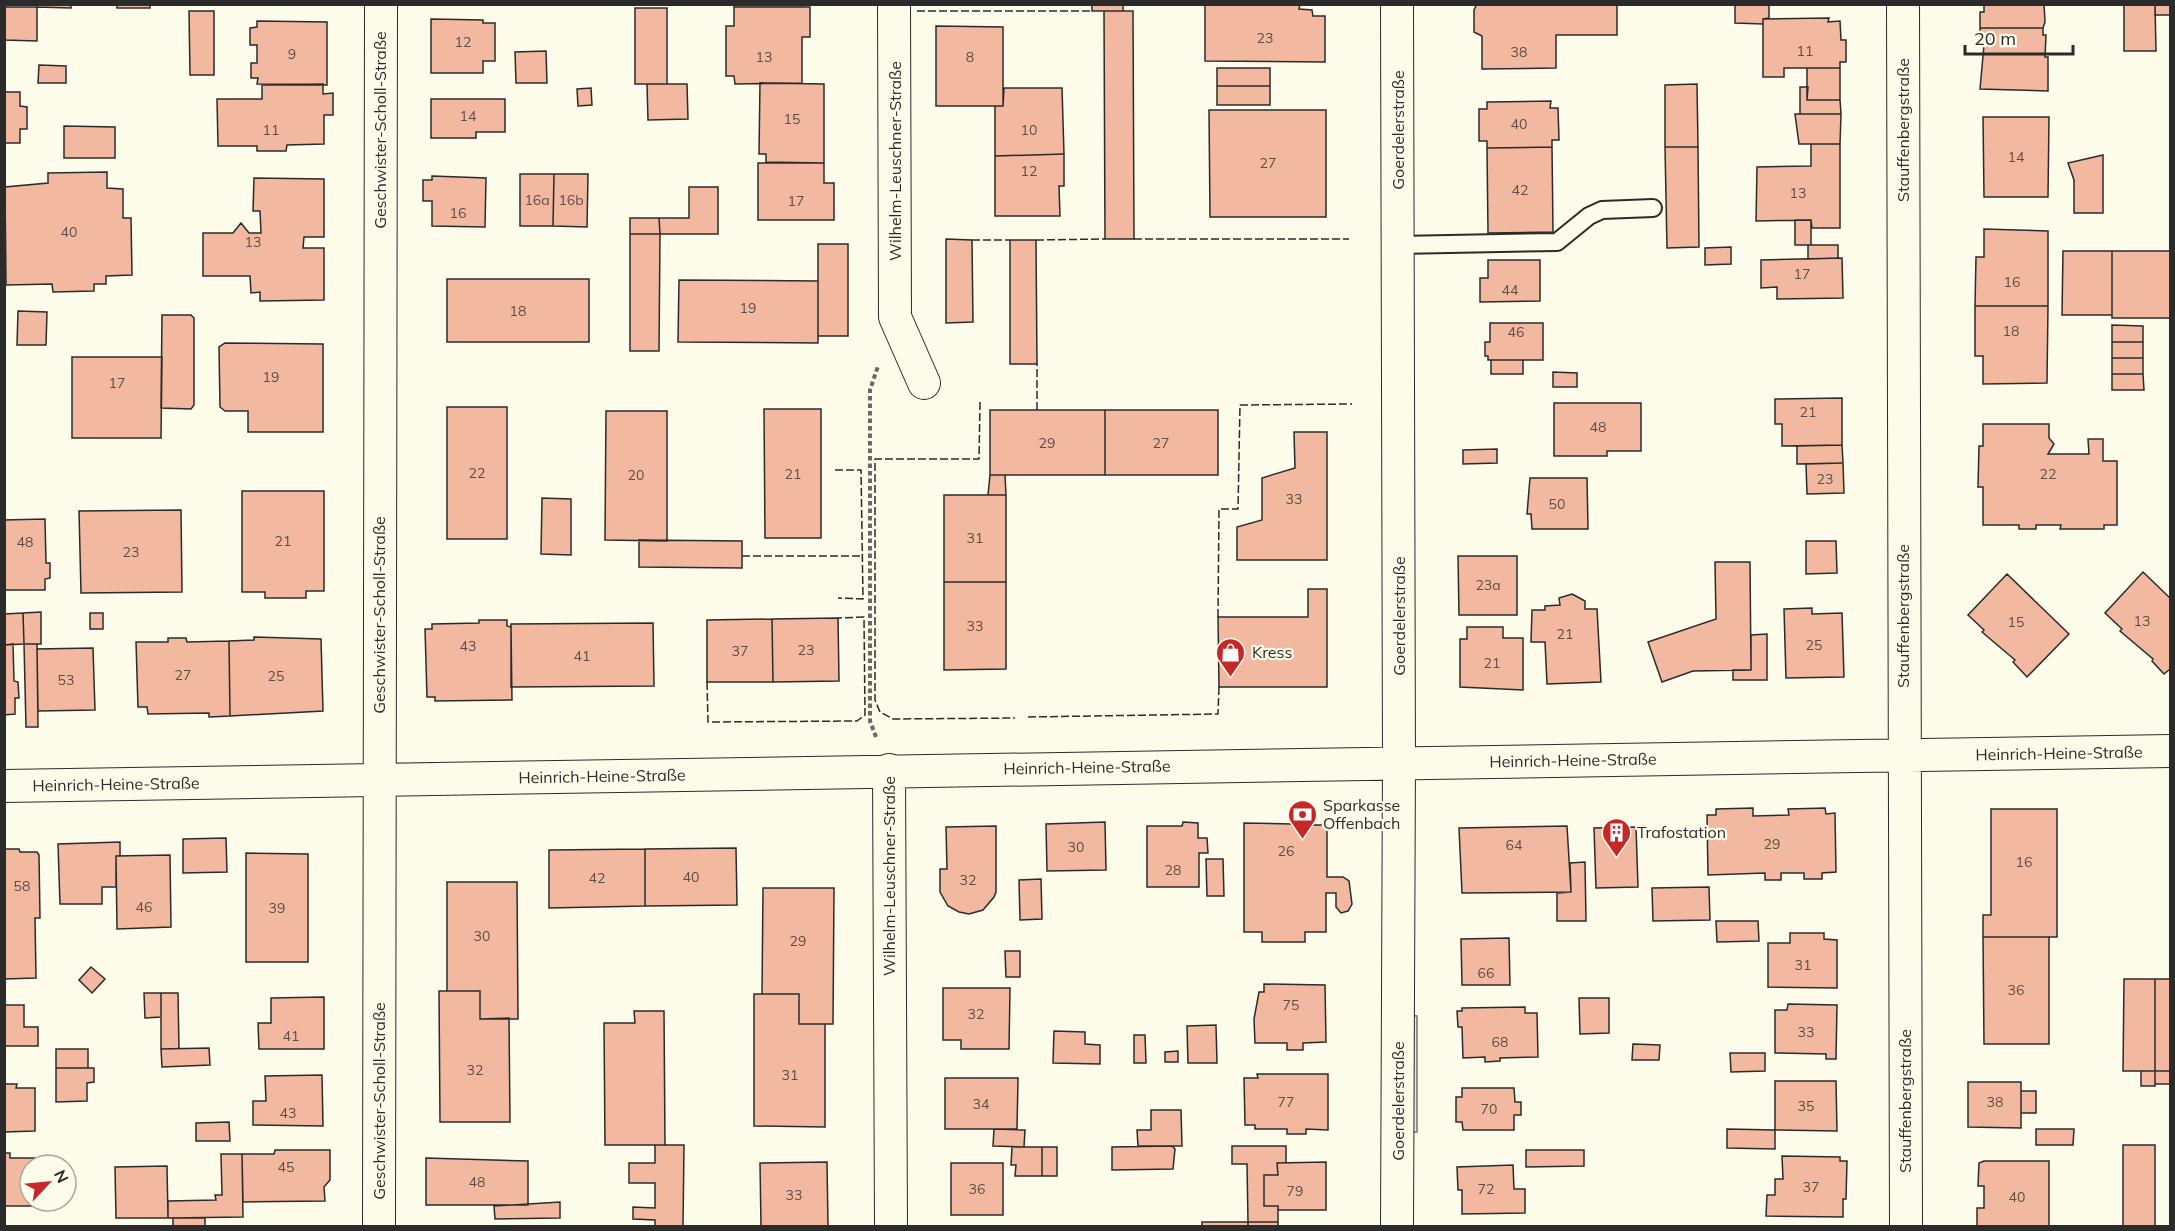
<svg xmlns="http://www.w3.org/2000/svg" width="2175" height="1231" viewBox="0 0 2175 1231" font-family="Mulish,sans-serif">
  <style>
    .parking { fill: #eceadb; stroke: #74746e; stroke-width: 1.5 }
    .building { fill: #f2b8a0; stroke: #2b2b2b; stroke-width: 1.5 }
    .lines { fill: none; stroke-linecap: round; stroke-linejoin: round }
    .lane-casing { stroke: #2b2b2b; stroke-width: 20 }
    .street-casing { stroke: #2b2b2b; stroke-width: 34 }
    .path { stroke: #6a6964; stroke-width: 4; stroke-dasharray: 4.5 3; stroke-linecap: butt }
    .lane { stroke: #fdfbea; stroke-width: 16 }
    .street { stroke: #fdfbea; stroke-width: 32 }
    .fence { stroke: #2b2b2b; stroke-width: 1.5; stroke-dasharray: 8 3; stroke-linecap: butt }
    .labels { text-anchor: middle; stroke-width: 4.5; stroke-linejoin: round; paint-order: stroke }
    .number-label { font-size: 14px; fill: #5d4e48 }
    .street-label { font-size: 16px; fill: #2b2b2b; stroke: #fdfbea }
    .poi-label { font-size: 16px; fill: #2b2b2b; stroke: #fdfbea; text-anchor: start }
  </style>
  <rect width="100%" height="100%" fill="#fdfbea"/>
  <path class="parking" d="M1406,1015l11,1v116h-12z"/>
  <path class="building" d="M37,4h34v4l-34,-1z
    M117,4h33v4h-33z
    M734,4h68v3h-68z
    M1092,4h31v7h-31z
    M1205,4h95l-1,5 13,1 1,6h12v46l-120,-1z
    M1477,4h140v31h-61v33l-74,1v-33l-8,-4v-22z
    M1735,4l34,1v13l-6,1v5l-28,-1z
    M1984,4h60l1,18 -2,6h-63v-16h4z
    M2124,4h31l1,47h-32z
    M2155,4h15v11h-15z
    M4,7h33v34l-33,-1z
    M734,7h76v30h-8v46l-67,1 -1,-8h-8v-50h8z
    M635,8h32v76h-32z
    M189,11h25v64h-24z
    M1104,11h29l1,228h-29z
    M1829,18l-1,4 12,-1 1,19h5v22h-6v6h-56v9h-21v-58z
    M431,19l52,1v3h12v38h-12v12h-52z
    M257,21l70,1v63l-70,-1 1,-6h-7v-15h6v-18h-7v-17l7,-1z
    M936,26l67,1v79h-67z
    M1980,28h63v7h3l-1,22h3v34l-68,-2 4,-44h-3z
    M546,51l1,32h-31l-1,-31z
    M39,65l27,1v17h-28z
    M1217,68h53v18h-53z
    M1807,68h33v32h-33z
    M760,83l64,1v79l-58,-1v-8h-7z
    M323,84v10l10,-1v22h-9v29l-37,1 -1,6h-29v-5h-39l-1,-47h45v-14z
    M647,84h40l1,35 -40,1z
    M1697,84l1,63h-33v-62z
    M1217,86h53v19h-53z
    M1800,87h8l-1,13h33l1,14h-41z
    M591,88l1,17 -14,1 -1,-17z
    M1004,88h58l2,66 -69,2v-50h8z
    M4,92h16v14l7,1v22h-7v14h-16z
    M431,99h74v33h-29v6h-45z
    M1551,101l-1,7h8l1,32h-7v7l-65,1v-7h-8v-32h8v-7z
    M1209,110h117v107h-116z
    M1795,114h46l-1,30h-41z
    M1983,117h66l-1,80h-64z
    M64,126l51,1v31h-51z
    M1811,144h29v84h-28l-1,-8 -55,1 1,-54 54,-1z
    M1552,147l1,85 -65,1 -1,-85z
    M1665,147h33l1,100 -32,1z
    M1064,154v32h-5l1,30h-65v-60z
    M2103,155v58h-29v-33l-6,-17z
    M758,163h66v20h10v37h-76z
    M107,172v16l16,1v29h8l1,57 -26,1v8h-12v7l-41,1 -1,-8 -46,1 -1,-98 43,-4v-10z
    M520,174h34l-1,52h-33z
    M554,174h34l-1,53 -34,-1z
    M432,176l54,2 -1,49 -53,-1v-25h-9v-21h9z
    M254,178l70,1v58h-20l-1,11h21v52l-64,1v-9l-9,1 -1,-17h-47v-43h30l8,-10 8,10h12l-1,-22h-7z
    M689,187h29v47h-58l-1,-16h30z
    M630,218h29l1,16h-30z
    M1795,220h16v25h-16z
    M1984,229l64,2v75h-73l1,-49h8z
    M630,234h30l-1,117h-29z
    M946,239l26,1 1,82 -27,1z
    M1010,240h26l1,124h-27z
    M818,244h30v92h-30z
    M1808,245h30v13l-30,1z
    M1731,247v17l-26,1v-17z
    M2063,251h49v64h-50z
    M2112,251h58v67h-58z
    M1842,258l1,40 -66,1v-12l-16,1v-28z
    M1488,260h52v41l-60,1v-24h8z
    M447,279h142v63h-142z
    M679,280l139,1v62l-140,-1z
    M1975,306h73l-1,77 -64,1v-28h-8z
    M18,311l29,1 -1,33h-29z
    M162,315h29l3,3v87l-3,4 -30,-1z
    M1490,323h53v37h-55v-4h-3v-14h5z
    M2112,325l31,1v16h-31z
    M2112,342h31v16h-31z
    M225,343l98,1v88h-75v-21h-23l-5,-4 -1,-60z
    M72,357h90l-1,81h-89z
    M2112,358h31v16h-31z
    M1491,360h32v14h-32z
    M1553,372l24,1v14h-24z
    M2112,374h31l1,16h-32z
    M1842,398v47l-60,1v-22h-7v-25z
    M1554,403h87v48h-34v5h-53z
    M447,407h60v132h-60z
    M764,409h57v129h-56z
    M990,410h115v65h-115z
    M1105,410h113v65h-113z
    M606,411h61v130l-62,-1z
    M1983,424h66v14l5,6 -6,10h41l-1,-15h15v22h14v64h-13v4h-44l1,-4h-25v4h-17v-4h-36v-38h-5l1,-41h4z
    M1294,432h33v128h-90v-33l25,-7v-42l33,-10z
    M1842,445l1,18 -46,1v-18z
    M1497,449v14l-34,1v-14z
    M1843,463l1,30 -37,1 -1,-30z
    M990,475h15l1,20h-18z
    M1530,478h57l1,51h-56l-1,-15h-4z
    M242,491h82v100h-18v7h-41v-6h-23z
    M944,495h62v87h-62z
    M542,498l29,1v56l-30,-1z
    M181,510l1,82 -101,1 -2,-82z
    M45,519l1,44h4v15l-5,1v11h-41v-70z
    M639,540l103,1v27l-103,-1z
    M1806,541h30l1,32 -31,1z
    M1458,556h59v59h-58z
    M1715,562h35l1,108 -58,1 -31,11 -14,-40 68,-23z
    M2143,572l27,26v71l-6,5 -12,-13 1,-2 -33,-28 2,-2 -17,-16z
    M2007,574l62,60 -42,43 -14,-15 2,-2 -33,-28 2,-2 -16,-15z
    M944,582h62v87l-62,1z
    M1308,589h19v98h-108l-1,-70h90z
    M1572,594l13,7v8h12l4,73 -54,2 -2,-42h-14l1,-32h13v-4l15,-1 -1,-7z
    M1812,608v6l30,-1 2,64 -58,1 -2,-69z
    M41,612v32h-17l-1,-31z
    M23,613l1,31 -20,1v-31z
    M90,613h13v16h-13z
    M838,618l1,63 -66,1 -1,-63z
    M772,619l1,63h-66v-62z
    M479,620h28v6l4,1 1,73 -77,1v-4h-8l-2,-68h7v-5l47,-1z
    M653,623l1,63 -143,1v-63z
    M1467,627h36v11h20v52l-63,-3v-48h7z
    M1767,634v46h-34v-10h18v-35z
    M254,637l67,2 2,72 -93,5 -1,-75 25,-1z
    M168,638h18l1,4 42,-1 1,75 -21,1v-4l-61,1 -1,-7h-9l-2,-65h32z
    M13,644l1,37 4,1 1,16h-4v16l-11,1v-70z
    M24,644h13l1,83h-12z
    M93,648l2,62 -57,1 -1,-62z
    M1753,808v8l36,-1 -1,-6 37,-1 1,6 9,-1 1,59 -14,1v6h-18v-6h-23v7h-16v-7l-57,2 -1,-60h9v-6z
    M1991,809h66v128h-74v-22h8z
    M1292,811h18v14h17v52h16l6,4 3,23 -4,7 -7,2 -5,-6v-14h-10v39h-21v10h-43v-10h-18v-109l48,1z
    M1105,822l1,48 -59,1 -1,-47z
    M1183,822l15,1v15h9l1,15h-9v34h-52v-61h35z
    M996,826v66l-2,5 -11,13 -14,4 -10,-2 -11,-6 -8,-14v-23h7l-1,-42z
    M1567,826l4,66 -109,1 -3,-65z
    M1636,827l2,60 -42,1 -2,-60z
    M226,838l1,34 -44,1v-34z
    M120,842v14h-4v31h-14v17h-42l-2,-60z
    M736,848l1,57 -92,1v-57z
    M4,849h15l1,3h17l2,3 1,63h-5l1,60 -32,1z
    M645,849v57l-96,2v-58z
    M246,853l62,1v108h-62z
    M170,855l1,72 -54,2 -1,-73z
    M1206,859h17l1,37h-17z
    M1585,862l1,59h-29v-28l14,-1 -1,-29z
    M1041,879l1,40 -22,1 -1,-40z
    M447,882h70l1,137h-38v-28h-33z
    M1709,887l1,33 -57,1 -1,-33z
    M763,888h71l-1,136h-34v-30h-37z
    M1716,921h42l1,20 -42,1z
    M1790,933h34v6l13,1v48l-69,-1v-44h22z
    M1983,937h66v107h-65z
    M1509,938l1,47h-48l-1,-46z
    M1005,951h15v26h-14z
    M91,967l14,12 -13,14 -13,-13z
    M2124,979h31v92h-32z
    M2155,979h15v92h-15z
    M1264,984l61,1 1,57 -23,1v7h-16v-7h-32l-1,-24 5,-27h5z
    M943,988h67l-1,61h-48v-9h-18z
    M439,991h41v28l29,-1 1,104h-70z
    M144,993h17v24l-16,1z
    M161,993h17l1,56h-18z
    M754,994h45v30h26v103l-71,-1z
    M324,997v52h-65l-1,-26h13v-25z
    M1579,998h30v35l-29,1z
    M1788,1004l49,1 -1,54h-10v-5l-51,-1v-43h12z
    M4,1005h20v22h14v19h-34z
    M1525,1007v6h12l1,44 -38,1v3l-15,1v-5l-22,1 -1,-31h-4l-1,-16h5v-3z
    M634,1011h30l1,134h-60l-1,-122h31z
    M1216,1025l1,38h-29l-1,-37z
    M1054,1031l31,1v12l15,1v19l-47,-1z
    M1134,1035h11l1,28h-12z
    M1633,1044l27,1 -1,15h-27z
    M209,1048l1,17 -48,2 -1,-18z
    M56,1049h32v19h-32z
    M1178,1051v11h-13v-10z
    M1730,1053h35v18l-34,1z
    M56,1068h38v14l-7,1v18l-31,1z
    M2141,1071h14v15h-14z
    M2155,1071h15v13h-15z
    M1257,1074h71v56l-22,-1v5h-19v-5h-32v-4h-10l-1,-47h14z
    M322,1075l1,51 -70,-1v-24h13l-1,-25z
    M945,1078h73l-1,51h-72z
    M1775,1081h61l1,50 -62,-1z
    M1968,1082h53v46l-53,-1z
    M4,1084h13l-1,4h19v43l-31,1z
    M1462,1088h52l1,14h6v13h-7v15h-51l-1,-8h-6v-25h6z
    M2021,1091h15v22h-15z
    M1151,1110h30l1,36h-44l-1,-16h14z
    M229,1122l1,19h-34v-18z
    M994,1129l31,1 -1,17 -31,-1z
    M1727,1129l48,1v19l-48,-1z
    M2036,1129h38l-1,16h-37z
    M655,1145h29l-1,81h-28v-6l-22,-1v-12l22,1v-25h-26v-20h26z
    M2123,1145h32v81h-32z
    M1172,1146l3,3 -2,20 -61,1v-23z
    M1232,1146h54v17h-9l1,12h-14v31h14v16h-30l-1,-58h-15z
    M1012,1147h30v29h-27l1,-11h-5z
    M1042,1147h15v29h-15z
    M275,1150h55v30l-6,7 1,14 -82,1 -1,-48h32z
    M1526,1150h58v16l-58,1z
    M4,1153h6v5h36l-1,7h-15v36h23v5h-49z
    M221,1154h21l1,63 -75,1v-17l48,-1 -1,-5h7z
    M1782,1156l58,1v4h7l-1,38h-3v18l-77,-1 1,-21h8v-16h8z
    M426,1158l102,3v44h-102z
    M1984,1161h65v65h-72v-18h7v-22h-6l1,-23z
    M827,1162l1,64h-67l-1,-63z
    M1326,1162v48h-48v-4h-14v-31h14l-1,-12z
    M951,1163h52v52h-52z
    M1513,1165l1,24h11v24l-63,1v-24h-4l-1,-23z
    M167,1166l1,52h-52l-1,-51z
    M560,1202v16l-65,1 -1,-13z
    M173,1218h32v8h-32z
    M1202,1222h46v4h-46z
    M1248,1222h30v4h-30z"/>
  <g class="lines">
    <defs>
      <path id="lane" d="M1398,245l159,-3 32,-26 13,-6 51,-2"/>
      <path id="street" d="M894,4l1,313 29,66
        M1903,4l3,1222
        M889,770l2,456
        M4,786l2166,-35
        M379,1226l2,-1222
        M1397,1226l2,-464 -2,-758"/>
    </defs>
    <use href="#lane" class="lane-casing"/>
    <use href="#street" class="street-casing"/>
    <path class="path" d="M876,737l-6,-16v-331l8,-24"/>
    <use href="#lane" class="lane"/>
    <use href="#street" class="street"/>
    <path class="fence" d="M917,11h175
      M1134,239h215
      M972,240h38
      M1036,240l69,-1
      M980,402l-1,57h-104v241l5,12 13,7 122,-1
      M1037,410v-46
      M835,470h26l2,129 -25,-1
      M742,556h121
      M1218,617l1,-108h19l2,-104 112,-1
      M707,682l1,40 149,-1 8,-6 -1,-98 -26,1
      M1028,717l190,-3 1,-27"/>
  </g>
  <defs>
    <symbol id="shop-pin" viewBox="-11 -11 22 30"><path d="M0 17L-7.5 6A9.5 9.5 0 1 1 7.5 6Z" fill="#c62828" stroke="#fdfbea"/><path d="M-5-2.5h2.3a2.7 3.5 0 0 1 5.4 0H5L5.5 6h-11ZM-1.5-2.5h3a1.5 2.3 0 0 0-3 0Z" fill="#fff"/></symbol>
    <symbol id="bank-pin" viewBox="-11 -11 22 30"><path d="M0 17L-7.5 6A9.5 9.5 0 1 1 7.5 6Z" fill="#c62828" stroke="#fdfbea"/><path d="M-6-4H6V4H-6ZM0-2.3a2.3 2.3 0 1 0 0 4.6a2.3 2.3 0 1 0 0-4.6Z" fill="#fff"/></symbol>
    <symbol id="building-pin" viewBox="-11 -11 22 30"><path d="M0 17L-7.5 6A9.5 9.5 0 1 1 7.5 6Z" fill="#c62828" stroke="#fdfbea"/><path d="M-4-6H4V6H1V3H-1V6H-4ZM-2.5-4.3h1.7v1.8h-1.7ZM.8-4.3h1.7v1.8H.8ZM-2.5-1h1.7V.8h-1.7ZM.8-1h1.7V.8H.8Z" fill="#fff"/></symbol>
  </defs>
  <g fill-rule="evenodd">
    <use href="#shop-pin" x="1214" y="636" width="33" height="45"/>
    <use href="#bank-pin" x="1286" y="798" width="33" height="45"/>
    <use href="#building-pin" x="1600" y="816" width="33" height="45"/>
  </g>
  <g class="labels">
    <g class="number-label">
      <text x="1265" y="43">23</text>
      <text x="463" y="47">12</text>
      <text x="1805" y="56">11</text>
      <text x="1519" y="57">38</text>
      <text x="292" y="59">9</text>
      <text x="764" y="62">13</text>
      <text x="970" y="62">8</text>
      <text x="468" y="121">14</text>
      <text x="792" y="124">15</text>
      <text x="1519" y="129">40</text>
      <text x="271" y="135">11</text>
      <text x="1029" y="135">10</text>
      <text x="2016" y="162">14</text>
      <text x="1268" y="168">27</text>
      <text x="1029" y="176">12</text>
      <text x="1520" y="195">42</text>
      <text x="1798" y="198">13</text>
      <text x="537" y="205">16a</text>
      <text x="571" y="205">16b</text>
      <text x="796" y="206">17</text>
      <text x="458" y="218">16</text>
      <text x="69" y="237">40</text>
      <text x="253" y="247">13</text>
      <text x="1802" y="279">17</text>
      <text x="2012" y="287">16</text>
      <text x="1510" y="295">44</text>
      <text x="748" y="313">19</text>
      <text x="518" y="316">18</text>
      <text x="2011" y="336">18</text>
      <text x="1516" y="337">46</text>
      <text x="271" y="382">19</text>
      <text x="117" y="388">17</text>
      <text x="1808" y="417">21</text>
      <text x="1598" y="432">48</text>
      <text x="1047" y="448">29</text>
      <text x="1161" y="448">27</text>
      <text x="477" y="478">22</text>
      <text x="793" y="479">21</text>
      <text x="2048" y="479">22</text>
      <text x="636" y="480">20</text>
      <text x="1825" y="484">23</text>
      <text x="1294" y="504">33</text>
      <text x="1557" y="509">50</text>
      <text x="975" y="543">31</text>
      <text x="283" y="546">21</text>
      <text x="25" y="547">48</text>
      <text x="131" y="557">23</text>
      <text x="1488" y="590">23a</text>
      <text x="2142" y="626">13</text>
      <text x="2016" y="627">15</text>
      <text x="975" y="631">33</text>
      <text x="1565" y="639">21</text>
      <text x="1814" y="650">25</text>
      <text x="468" y="651">43</text>
      <text x="806" y="655">23</text>
      <text x="740" y="656">37</text>
      <text x="582" y="661">41</text>
      <text x="1492" y="668">21</text>
      <text x="183" y="680">27</text>
      <text x="276" y="681">25</text>
      <text x="66" y="685">53</text>
      <text x="1772" y="849">29</text>
      <text x="1514" y="850">64</text>
      <text x="1076" y="852">30</text>
      <text x="1286" y="856">26</text>
      <text x="2024" y="867">16</text>
      <text x="1173" y="875">28</text>
      <text x="691" y="882">40</text>
      <text x="597" y="883">42</text>
      <text x="968" y="885">32</text>
      <text x="22" y="891">58</text>
      <text x="144" y="912">46</text>
      <text x="277" y="913">39</text>
      <text x="482" y="941">30</text>
      <text x="798" y="946">29</text>
      <text x="1803" y="970">31</text>
      <text x="1486" y="978">66</text>
      <text x="2016" y="995">36</text>
      <text x="1291" y="1010">75</text>
      <text x="976" y="1019">32</text>
      <text x="1806" y="1037">33</text>
      <text x="291" y="1041">41</text>
      <text x="1500" y="1047">68</text>
      <text x="475" y="1075">32</text>
      <text x="790" y="1080">31</text>
      <text x="1286" y="1107">77</text>
      <text x="1995" y="1107">38</text>
      <text x="981" y="1109">34</text>
      <text x="1806" y="1111">35</text>
      <text x="1489" y="1114">70</text>
      <text x="288" y="1118">43</text>
      <text x="286" y="1172">45</text>
      <text x="477" y="1187">48</text>
      <text x="1811" y="1192">37</text>
      <text x="977" y="1194">36</text>
      <text x="1486" y="1194">72</text>
      <text x="1295" y="1196">79</text>
      <text x="794" y="1200">33</text>
      <text x="2017" y="1202">40</text>
    </g>
    <g class="street-label">
      <text transform="translate(380 130) rotate(-90)" y="6">Geschwister-Scholl-Straße</text>
      <text transform="translate(1398 130) rotate(-90)" y="6">Goerdelerstraße</text>
      <text transform="translate(1903 130) rotate(-90)" y="6">Stauffenbergstraße</text>
      <text transform="translate(895 161) rotate(-90)" y="6">Wilhelm-Leuschner-Straße</text>
      <text transform="translate(379 615) rotate(-90)" y="6">Geschwister-Scholl-Straße</text>
      <text transform="translate(1399 616) rotate(-90)" y="6">Goerdelerstraße</text>
      <text transform="translate(1903 616) rotate(-90)" y="6">Stauffenbergstraße</text>
      <text transform="translate(2059 753) rotate(-1)" y="6">Heinrich-Heine-Straße</text>
      <text transform="translate(1573 760) rotate(-1)" y="6">Heinrich-Heine-Straße</text>
      <text transform="translate(1087 767) rotate(-1)" y="6">Heinrich-Heine-Straße</text>
      <text transform="translate(602 776) rotate(-1)" y="6">Heinrich-Heine-Straße</text>
      <text transform="translate(116 784) rotate(-1)" y="6">Heinrich-Heine-Straße</text>
      <text transform="translate(889 876) rotate(-90)" y="6">Wilhelm-Leuschner-Straße</text>
      <text transform="translate(379 1101) rotate(-90)" y="6">Geschwister-Scholl-Straße</text>
      <text transform="translate(1398 1101) rotate(-90)" y="6">Goerdelerstraße</text>
      <text transform="translate(1905 1101) rotate(-90)" y="6">Stauffenbergstraße</text>
    </g>
    <g class="poi-label">
      <text x="1252" y="658">Kress</text>
      <text x="1323" y="811">Sparkasse<tspan x="1323" dy="18">Offenbach</tspan></text>
      <text x="1637" y="838">Trafostation</text>
    </g>
  </g>
  <rect width="2175" height="1231" fill="none" stroke="#2b2b2b" stroke-width="12"/>
  <g transform="translate(48 1183) rotate(64)"><circle r="28" fill="#fdfbea" stroke="#a9a89e" stroke-width="1.5"/>
  <path d="M0-4.5L10 22L0 15L-10 22Z" fill="#c62828"/>
  <text y="-9" font-size="16" font-weight="bold" text-anchor="middle" fill="#2b2b2b">N</text>
  </g>
  <path d="M1965 45v9h108v-9" fill="none" stroke="#2b2b2b" stroke-width="3"/>
  <text x="1974" y="45" font-size="18" fill="#2b2b2b" stroke="#fdfbea" stroke-width="4.5" paint-order="stroke">20 m</text>
</svg>
